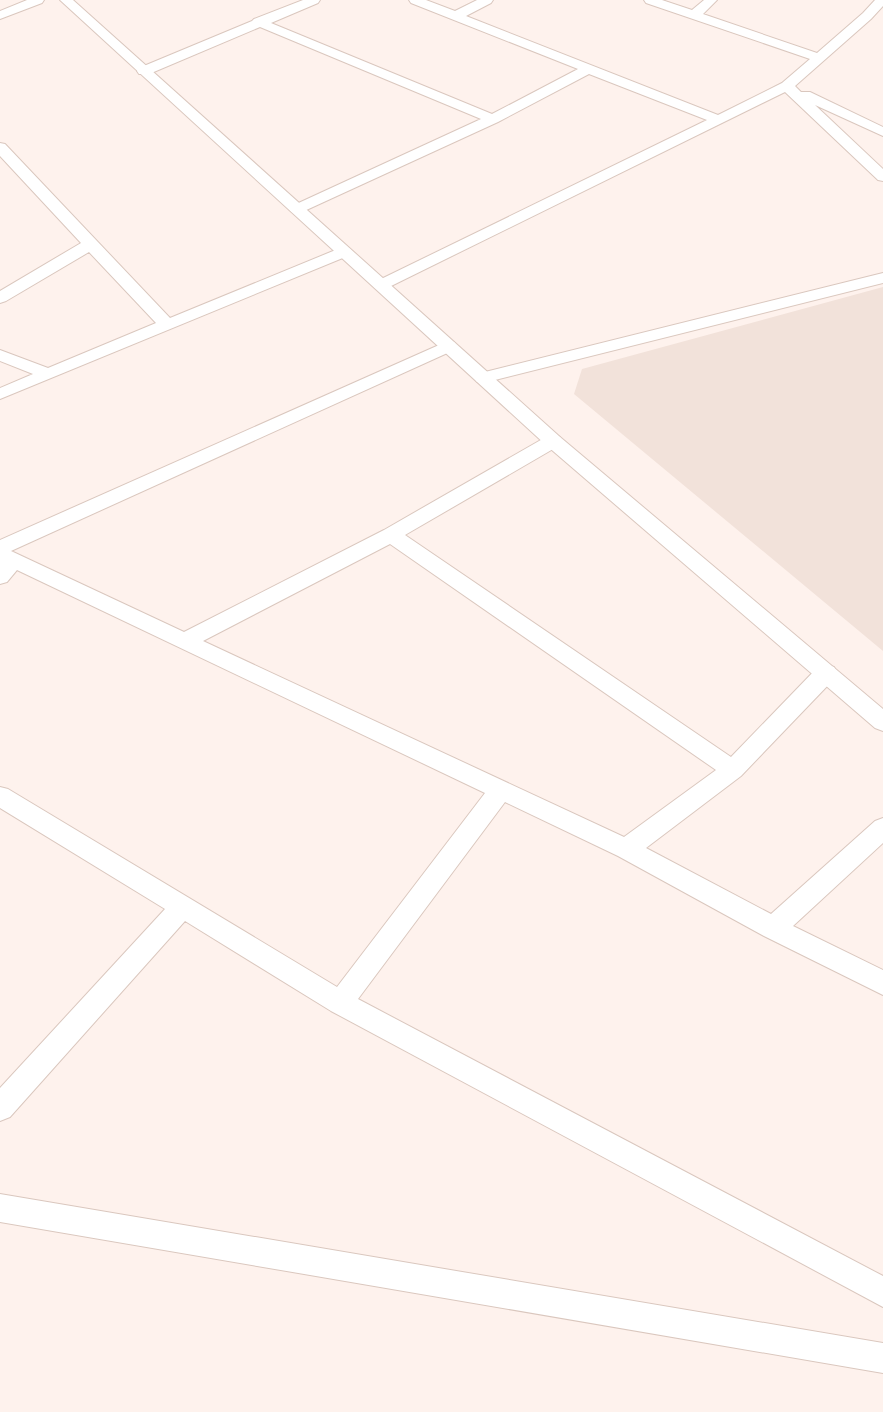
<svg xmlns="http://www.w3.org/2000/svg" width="883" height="1412" viewBox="0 0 883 1412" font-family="'Source Sans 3',sans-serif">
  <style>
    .built { fill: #f2e2da }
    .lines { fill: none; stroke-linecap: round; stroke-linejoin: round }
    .minor-casing { stroke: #dac7be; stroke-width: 2 }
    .tertiary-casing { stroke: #dac7be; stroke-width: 2 }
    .minor { fill: #fff; fill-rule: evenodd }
    .tertiary { fill: #fff; fill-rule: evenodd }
  </style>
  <rect width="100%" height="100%" fill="#fef2ed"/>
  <path class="built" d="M883,287v364l-309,-257 8,-25z"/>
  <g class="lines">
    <defs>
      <path id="minor" d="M27,0h17l-2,3 -42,16v-8z
        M303,0h17l-2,3 -47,20 221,91 86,-45 -167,-66 -2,-3h17l29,11 22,-11h16l-2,3 -25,13 252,99 64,-32 28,-24 -164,-56 -2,-3h18l30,10 12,-10h13l-14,14 114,39 46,-40 12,-13h8v6l-12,13 -76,67 6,6h9l73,35v9l-68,-31 68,64v12l-5,-1 -93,-88 -398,196 -6,2 -6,-2 -2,-3 2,-3 332,-162 -118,-46 -91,48 -196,90 -5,2 -5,-2 -3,-3 3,-3 189,-87 -221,-92 -111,47h-10l-2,-3 2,-3 113,-47 2,-2z
        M0,143l5,1 165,174 168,-69 6,-2 6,2 2,3 -2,3 -350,144v-11l33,-14 -33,-13v-11l48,18 108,-45 -67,-71 -83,49 -6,2v-12l81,-48 -81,-87z
        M883,273v10l-400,100 -6,-1 -3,-4 3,-4z
        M448,341l6,1 3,4 -3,4 -443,201 173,81 200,-102 162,-93 7,-2 7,2 2,4 -2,4 -155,90 326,222 87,-90 8,-2 8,2 3,6 -3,6 -93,97 -95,72 125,66 104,-93 8,-3v25l-90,83 90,44v25l-119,-59 -146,-80 -113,-54 -147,197 525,277v31l-552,-296 -146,-90 -175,196 -10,4v-33l165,-179 -165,-101v-21l8,2 329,198 148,-194 -468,-223 -10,12 -7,2v-44zM390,544l326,226 -92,67 -421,-196z
        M0,1194l883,149v30l-883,-151z"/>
      <path id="tertiary" d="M60,0h13l487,437 323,272v22l-8,-3 -329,-283z"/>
    </defs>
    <use href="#minor" class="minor-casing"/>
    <use href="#tertiary" class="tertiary-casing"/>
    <use href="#minor" class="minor"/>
    <use href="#tertiary" class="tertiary"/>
  </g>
</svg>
